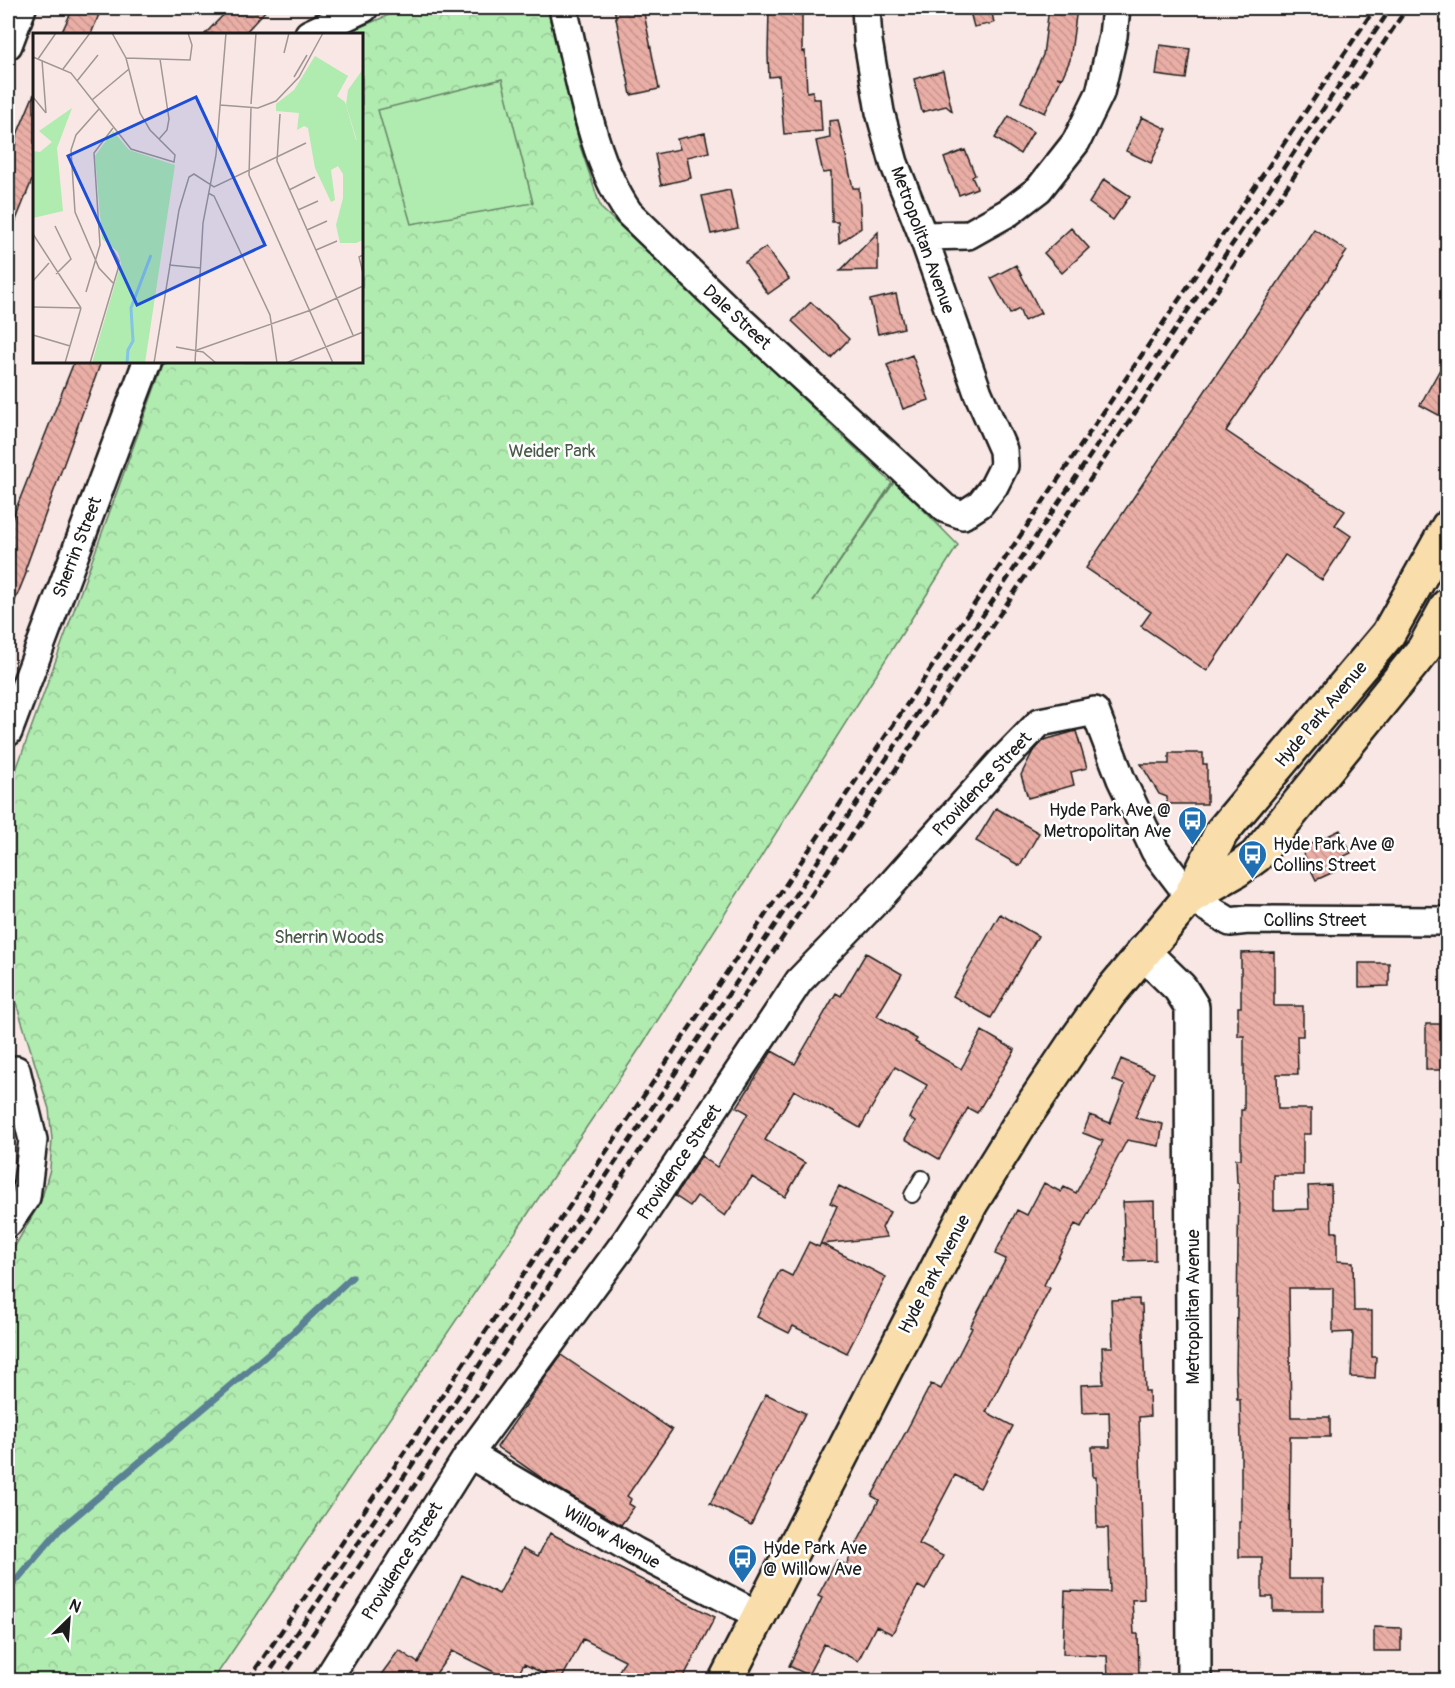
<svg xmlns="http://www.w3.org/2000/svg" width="1455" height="1688" viewBox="0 0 1455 1688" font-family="Pangolin,sans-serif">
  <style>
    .park { fill: url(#park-crowns); stroke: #668466; stroke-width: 1.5 }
    .pitch { fill: #b0ebb0; stroke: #668466; stroke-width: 1.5 }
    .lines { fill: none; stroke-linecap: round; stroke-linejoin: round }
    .stream { stroke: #5a8194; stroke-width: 7 }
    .building { fill: url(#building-back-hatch); stroke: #1c1c1c; stroke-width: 1.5 }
    .lane-casing { stroke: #1c1c1c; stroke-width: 18 }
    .street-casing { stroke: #1c1c1c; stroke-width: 32 }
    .secondary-casing { stroke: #1c1c1c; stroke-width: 38 }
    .primary-casing { stroke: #1c1c1c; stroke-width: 38 }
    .lane { stroke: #fff; stroke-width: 14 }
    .street { stroke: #fff; stroke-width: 27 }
    .secondary { stroke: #fff; stroke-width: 33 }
    .primary { stroke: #f9deab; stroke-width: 33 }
    .rail { stroke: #1c1c1c; stroke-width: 4.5; stroke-dasharray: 9 4.5; stroke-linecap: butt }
    .labels { text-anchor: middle; stroke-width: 5; stroke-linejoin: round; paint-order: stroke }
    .street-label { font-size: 18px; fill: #1c1c1c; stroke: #fff }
    .park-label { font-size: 18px; fill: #485a48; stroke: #fff }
    .poi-label { font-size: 18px; fill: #1c1c1c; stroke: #fff; text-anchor: start }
    .inset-river { fill: none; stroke: #84c4e4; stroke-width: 3 }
    .inset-road { fill: none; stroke: #a09694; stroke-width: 1.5 }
    .view { fill: #1d4ed8; fill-opacity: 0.15; stroke: #1d4ed8; stroke-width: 3 }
    .inset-edge { fill: none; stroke: #1c1c1c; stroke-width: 3 }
  </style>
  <defs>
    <pattern id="park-crowns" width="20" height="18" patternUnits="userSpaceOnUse" patternTransform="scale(1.5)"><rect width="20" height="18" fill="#b0ebb0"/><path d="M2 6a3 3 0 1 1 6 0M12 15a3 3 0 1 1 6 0" fill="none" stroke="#97c997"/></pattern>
    <pattern id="building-back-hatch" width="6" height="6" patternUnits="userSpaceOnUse" patternTransform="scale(1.5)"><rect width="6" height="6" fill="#e9aea6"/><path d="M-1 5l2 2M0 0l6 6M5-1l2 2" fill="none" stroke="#c7958e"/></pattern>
  </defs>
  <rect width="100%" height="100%" fill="#f8e7e4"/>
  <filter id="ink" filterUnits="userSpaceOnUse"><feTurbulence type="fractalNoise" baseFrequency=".0167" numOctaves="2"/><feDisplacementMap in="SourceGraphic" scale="12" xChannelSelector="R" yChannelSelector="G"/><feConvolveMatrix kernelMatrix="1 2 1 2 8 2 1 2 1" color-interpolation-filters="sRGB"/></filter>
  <g filter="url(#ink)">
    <path class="park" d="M405,8h142l33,138 21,62 291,275 -79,118 82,-120 63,64 -316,500 -429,635h-205v-422l33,-57 9,-32 2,-30 -3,-30 -41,-132v-185l156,-430h198v-328h-18z"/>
    <path class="pitch" d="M502,79l31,124 -122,21 -33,-114z"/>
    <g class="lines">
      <path class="stream" d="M8,1590l51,-60 229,-193 64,-60"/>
    </g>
    <path class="building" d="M73,8h17l10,4 -9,22h-30z
      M230,8h38l-24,26h-39z
      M614,8h29l16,81 -28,6z
      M769,8h33v44l3,-1 2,41 6,-1v8h7l2,32 -38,3 -5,-58 -10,1 -1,-22z
      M969,8h22l3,15 -20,4z
      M1049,8h28l-7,52 -8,18 -5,-1 4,2 -16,34 -24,-11 22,-47z
      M1160,45l30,4 -4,30 -30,-4z
      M943,71l9,40 -6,-5 -24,6 -8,-33z
      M34,94v81l-26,65v-75l8,-22 -2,-1z
      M1009,116l24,16 -13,22 -25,-16z
      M1142,117l25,12 -16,34 -25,-12z
      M838,120l15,68h6l2,40 -22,15 -1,-21h-6l-1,-50 -8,1 -7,-32 14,-3 -1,-17z
      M705,133l4,19 -22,5 4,21 -30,7 -6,-31 25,-5 -3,-10z
      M965,150l10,25 -3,2 5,11 -18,7 -15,-37z
      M1104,179l26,17 -17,24 -24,-17z
      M730,190l8,38 -27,6 -9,-38z
      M1071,228l18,20 -27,25 -18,-20z
      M1314,229l33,22 -121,180 119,80 -10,14 16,11 -29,44 -37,-25 -78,116 -66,-45 10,-14 -65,-44z
      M878,232v38l-38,1z
      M766,247l23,32 -21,15 -23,-32z
      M1016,265l25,48 -17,8 -5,-12 -9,5 -19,-36z
      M896,294l8,34 -26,6 -8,-34z
      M811,302l38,37 -18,19 -39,-37z
      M912,355l17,45 -26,9 -16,-44z
      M1448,355v65l-28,-15z
      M74,362h27l-76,208 2,1 -19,47v-89z
      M1076,731l11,37 -16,4 3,13 -46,13 -7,-23 11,-22 12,-13z
      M1169,753h34v11h4v40h-40v-7l-8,-3 -18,-30h28z
      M996,808l43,25 -19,33 -44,-25z
      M1340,830l11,23 -17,8 4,9 -22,10 -15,-31z
      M1000,914l38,22 -47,82 -38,-22z
      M1274,952v54h29v30h-6l1,38h-21l1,35h33v25h-8v41h-29v35l35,-1 -1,-23 23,-1 1,47h5v29l16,1 1,49h18v46h4l-1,21 -24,-1 2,-45 -20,1v-45h-44l2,129h39v20h-40l-1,142h34v32h-50v-14h-11v-40h-23v-35h2v-78l-1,-45h-3l-1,-29 3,-187h-2l-1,-24h5v-49h3v-74h-6v-29h3v-54z
      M866,953l36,21 -25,42 40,23 -2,3 46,27 21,-38 33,19 -38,63 -9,-5 -29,51 -34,-20 10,-17 -6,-4 18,-33 -32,-18 -35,61 -66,-38 -29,50 40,23 -20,34 -33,-20 -27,39 -28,-20 -7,10 -15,-10 26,-40 16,11 31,-54 -11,-6 35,-56 23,13 41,-71 5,3z
      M1359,963h30v23l-30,1z
      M1426,1024h22v46h-22z
      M1121,1059l33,14 -19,45 28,6 -4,22 -32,-6 -46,87 -6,-3 -31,61 6,3 -64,124 27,14 -33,62 -25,-13 -36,69 24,12 -18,34 -7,-4 -26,48 -16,-8 -18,35 -34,-17 -16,31 -19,-9 33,-68 -4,-2 19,-36 9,5 33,-65 -7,-4 59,-112 10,5 31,-61 -2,-1 36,-68 -11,-5 22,-44 10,5 17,-32 17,9 3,-5 12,6 27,-52 -20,-8 7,-18 20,8 15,-38 -12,-5z
      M839,1186l51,26 -8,16 5,9 -65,7 64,33 -39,76 -54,-27 -4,7 -32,-16 23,-47 12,6 17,-34 10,5 18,-41 -7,-3z
      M1154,1201l1,59 -30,1 -2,-59z
      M1139,1299v6h3l3,86h4l1,25 -11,1 5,182 -12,1 2,34h4l1,42 -31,1 -1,-21 -44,-2 2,-63 45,1 -2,-64h-11l-1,-51h-3l-1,-30h18l-1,-35 -27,1 -1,-28 22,-1 -1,-37h11l-2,-47z
      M561,1355l111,75 -45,66 4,3 -2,5 5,3 -13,18 -72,-42 -52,-36z
      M766,1394l39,19 -54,112 -41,-21z
      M550,1533l165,84 -33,63h-68l11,-20 -42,-21 -22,41h-4l-33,-16 -9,16h-5l-58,-29 -17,24 8,5h-66l22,-30 19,13 44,-88 37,19 24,-46 15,8z
      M1374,1627l27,1v23h-27z"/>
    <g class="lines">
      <defs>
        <path id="lane" d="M912,1195l10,-17"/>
        <path id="street" d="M563,8c16,64 28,151 66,205l96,93 221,203 17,6 17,-11 14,-18 10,-20 -1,-16 -25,-57 -55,-157 -29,-73 -14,-51 -12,-71 -2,-33
          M309,34l55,-26
          M8,45l14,-37
          M923,236l45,-1 41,-23 30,-23 37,-47 24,-49 13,-57 3,-28
          M8,732l139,-370
          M8,1223l18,-26 7,-57 -17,-70
          M469,1454l167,98 122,63
          M327,1680l142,-226 157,-213 173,-260 84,-87 117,-131 40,-41 55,-11 26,68 34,72 35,46 40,25 18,-2 200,1"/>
        <path id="secondary" d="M1143,952l37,36 12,19 2,673"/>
        <path id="primary" d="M1190,897l47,-27 19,-14 168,-207 24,-44
          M726,1680l245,-477 47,-76 59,-88 32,-45 81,-97 31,-64 167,-199 60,-107"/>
      </defs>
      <use href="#lane" class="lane-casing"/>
      <use href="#street" class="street-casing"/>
      <use href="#secondary" class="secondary-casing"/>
      <use href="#primary" class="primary-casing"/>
      <use href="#lane" class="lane"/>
      <use href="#street" class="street"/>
      <use href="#secondary" class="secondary"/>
      <use href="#primary" class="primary"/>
      <path class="rail" d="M248,1680l151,-220 976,-1452
        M264,1680l146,-212 981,-1460
        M281,1680l140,-204 986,-1468"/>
    </g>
  </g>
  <defs>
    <symbol id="bus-pin" viewBox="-11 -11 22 30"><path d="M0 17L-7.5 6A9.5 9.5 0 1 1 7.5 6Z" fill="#1f6fb2" stroke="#fff"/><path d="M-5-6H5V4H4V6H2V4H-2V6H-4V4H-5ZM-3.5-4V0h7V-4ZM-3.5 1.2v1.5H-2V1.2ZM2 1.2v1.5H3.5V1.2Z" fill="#fff"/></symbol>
  </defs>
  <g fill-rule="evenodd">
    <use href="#bus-pin" x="1176" y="804" width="33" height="45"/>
    <use href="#bus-pin" x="1236" y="838" width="33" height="45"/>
    <use href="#bus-pin" x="726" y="1542" width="33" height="45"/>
  </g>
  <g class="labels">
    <g class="street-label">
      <text transform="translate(923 240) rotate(70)" y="6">Metropolitan Avenue</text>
      <text transform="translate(737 317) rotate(43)" y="6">Dale Street</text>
      <text transform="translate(77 547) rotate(-69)" y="6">Sherrin Street</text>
      <text transform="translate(1321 714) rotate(-50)" y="6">Hyde Park Avenue</text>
      <text transform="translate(982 784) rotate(-47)" y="6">Providence Street</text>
      <text x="1315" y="926">Collins Street</text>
      <text transform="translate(679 1162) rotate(-56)" y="6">Providence Street</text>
      <text transform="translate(934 1274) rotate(-62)" y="6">Hyde Park Avenue</text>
      <text transform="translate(1193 1307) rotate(-90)" y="6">Metropolitan Avenue</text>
      <text transform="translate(612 1537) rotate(30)" y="6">Willow Avenue</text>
      <text transform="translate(402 1561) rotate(-58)" y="6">Providence Street</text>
    </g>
    <g class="park-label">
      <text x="552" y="457">Weider Park</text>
      <text x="329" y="943">Sherrin Woods</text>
    </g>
    <g class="poi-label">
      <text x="1171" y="816" text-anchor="end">Hyde Park Ave @<tspan x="1171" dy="21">Metropolitan Ave</tspan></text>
      <text x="1273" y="850">Hyde Park Ave @<tspan x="1273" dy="21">Collins Street</tspan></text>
      <text x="763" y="1554">Hyde Park Ave<tspan x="763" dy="21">@ Willow Ave</tspan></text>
    </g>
  </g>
  <g transform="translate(33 33)">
    <rect width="330" height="330" fill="#f8e7e4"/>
    <path d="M330,36v72h-6l-11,-36 2,-15z" fill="#b0ebb0"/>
    <path d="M282,23l33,20 -11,20 8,6 11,38 7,1v99l-7,3h-16l-4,-18 7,-27v-24l-5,-8 -7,4 4,30 -4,2 -16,-34 -7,-40 -4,-2 -7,4 2,-17 -23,-2v-7l18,-14z" fill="#b0ebb0"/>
    <path d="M39,75l-15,40 6,63 -30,7v-67l7,1 12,-10 -13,-11zM80,98l16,19 46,15 -30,198h-53l29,-100 -3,-11 -16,-13 -7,-83z" fill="#b0ebb0"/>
    <path class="inset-river" d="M94,330l1,-13 5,-9 -2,-33 20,-53"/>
    <path class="inset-road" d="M251,20l5,-20M0,24l38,16 60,76 43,13 1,-7 -25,-25 -10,-17 -14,-55 -14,-25M93,25l64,2 2,-15 -4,-12M5,26l18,-26M9,27l4,53M30,36l27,-36M261,44l13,-22M44,48l21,-26M0,64l13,16M59,67l37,-31M218,71l5,-71M187,72l38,3 18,-7 23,-24 24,-44M218,75l-2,67 84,188M66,76l-23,26 -5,15 4,62 24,56 14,15M247,81l-3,47 76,174M126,106l8,-9 2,-11 -9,-60M256,157l26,-13M175,160l6,3 56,119 7,48M265,177l20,-9M22,193l16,33 -15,15M274,197l20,-9M0,201l48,74M283,217l21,-9M330,222l-4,2 4,16M136,232l32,3M0,248l16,-18M53,259l14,-47 -6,-92 19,-25M0,274l48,1M0,302l37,11M143,314l27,5 13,11M164,317l114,-40 52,-24M32,330l16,-55M57,330l28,-94 1,-8 -6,-11M121,330l25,-153 10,-33 5,-3 20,13 92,-44M162,330l8,-140 13,-68 10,-122M253,330l77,-31"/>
    <path class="view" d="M163,64l69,148 -128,60 -69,-149z"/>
    <rect width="330" height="330" class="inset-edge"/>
  </g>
  <rect width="1455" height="1688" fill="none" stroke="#fff" stroke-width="30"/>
  <rect x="15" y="15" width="1425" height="1658" fill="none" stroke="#1c1c1c" stroke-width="2" filter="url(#ink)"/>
  <g transform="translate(69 1619) rotate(25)" stroke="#ffffff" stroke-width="4.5" paint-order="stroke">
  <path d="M0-4.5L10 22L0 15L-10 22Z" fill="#1c1c1c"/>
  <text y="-9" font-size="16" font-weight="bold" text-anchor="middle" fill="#1c1c1c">N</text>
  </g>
</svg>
